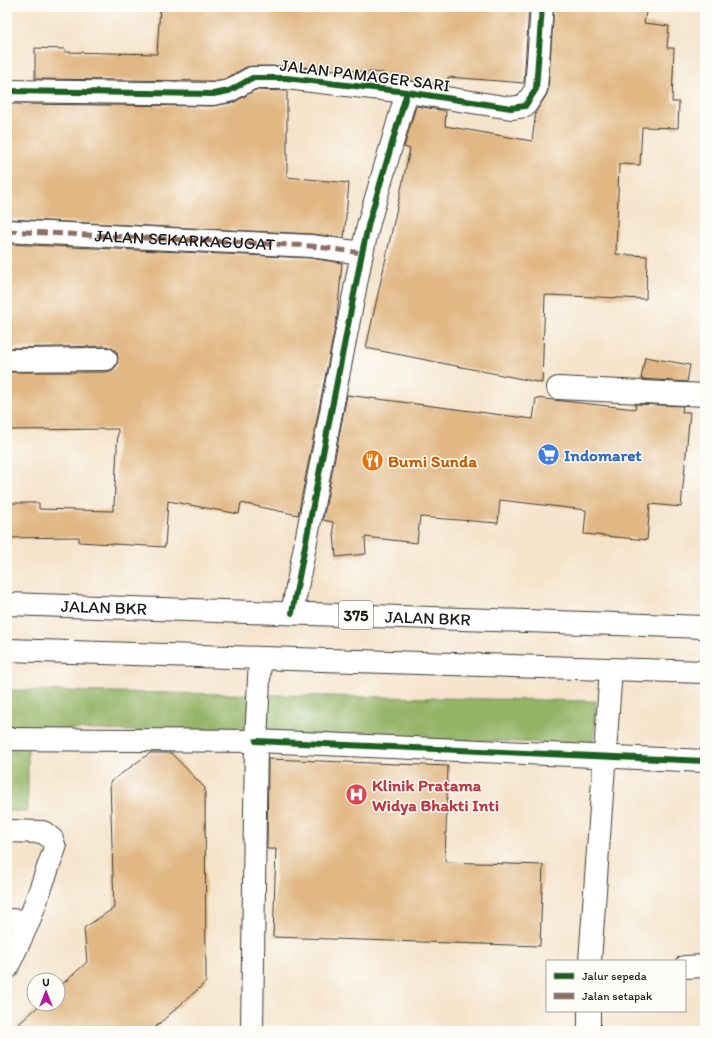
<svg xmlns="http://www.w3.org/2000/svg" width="712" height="1038" viewBox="0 0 712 1038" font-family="Itim,sans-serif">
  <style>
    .forest { fill: #94b468; stroke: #586842 }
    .building { fill: #e1b783 }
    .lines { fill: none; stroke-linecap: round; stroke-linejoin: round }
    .minor-casing { stroke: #3d3a36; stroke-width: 24 }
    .major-casing { stroke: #3d3a36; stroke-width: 24 }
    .minor { stroke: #fff; stroke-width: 22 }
    .major { stroke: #fff; stroke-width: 22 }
    .quiet { stroke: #8d6e63; stroke-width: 5; stroke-dasharray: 10 5; stroke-linecap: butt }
    .cycleway-casing { stroke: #fdfcf7; stroke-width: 8 }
    .cycleway { stroke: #1b5e20; stroke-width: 6 }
    .labels { text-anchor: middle; stroke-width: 3; stroke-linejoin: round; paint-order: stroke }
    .shield { fill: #fdfcf7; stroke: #605f5e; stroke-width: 1 }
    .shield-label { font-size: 16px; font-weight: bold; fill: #1c1c1c }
    .street-label { font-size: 17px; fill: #1c1c1c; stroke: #fdfcf7 }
    .shop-label { font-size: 17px; font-weight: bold; fill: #366cbe; stroke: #fdfcf7; text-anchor: start }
    .food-label { font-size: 17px; font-weight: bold; fill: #c56008; stroke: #fdfcf7; text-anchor: start }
    .health-label { font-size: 17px; font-weight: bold; fill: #be3a42; stroke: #fdfcf7; text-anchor: start }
  </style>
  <rect width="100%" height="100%" fill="#fdfcf7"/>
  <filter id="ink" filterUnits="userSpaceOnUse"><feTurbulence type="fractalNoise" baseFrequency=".025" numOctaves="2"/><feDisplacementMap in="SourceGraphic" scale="8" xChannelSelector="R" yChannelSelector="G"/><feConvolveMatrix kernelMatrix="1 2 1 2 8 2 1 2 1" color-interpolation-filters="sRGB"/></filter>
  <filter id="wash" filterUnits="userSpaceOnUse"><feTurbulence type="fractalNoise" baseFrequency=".012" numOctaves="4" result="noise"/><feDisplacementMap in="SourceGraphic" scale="16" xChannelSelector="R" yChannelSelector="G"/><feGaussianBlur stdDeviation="0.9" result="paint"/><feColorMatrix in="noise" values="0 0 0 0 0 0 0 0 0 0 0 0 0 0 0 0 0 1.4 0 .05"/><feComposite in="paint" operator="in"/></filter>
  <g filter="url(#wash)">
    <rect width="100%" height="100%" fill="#f5e4cc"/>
    <path class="forest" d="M7,690l589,11 -3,43 -565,-16v83h-21z"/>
    <g id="blocks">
      <path class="building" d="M160,7h369l-5,76 -76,-6v9l-64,-9v-4l-98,-7h-34l-6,1 -21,12 -13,2 -177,-2v-31l30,1v3l92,2z
        M554,7h93l-3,16 25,3 -2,22h7l-2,54h7l-1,26 -36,-1 -2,38 -21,-1 -3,90 31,2 -1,43 -101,-4 -3,88 -176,-35 44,-199 -6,-2 12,-41 30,5 -1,15 87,15 4,-30 10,-15 2,-6z
        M255,90l32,1v86l62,6 -5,55 -32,-4 -305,-15v-115l206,2 22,-4z
        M7,244l303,14 32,5 -5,54 -39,198 -57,-12 -2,11 -71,-13 -3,46 -86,-5v-5l-72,1v-35h32v6l74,2v-7l1,1 4,-76 -111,1v-58h99l7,-2 4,-5 1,-6 -1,-7 -5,-4 -6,-2 -99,2z
        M645,357l45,8 -3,17 -46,-3z
        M347,395l186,24 3,-21 99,11 1,-5 47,2 -1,6h8l-9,95 -31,-3 -3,36 -63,-6 2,-24 -86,-10 -2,23 -78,-6 -3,26 -52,-6 1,17 -30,3 -3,-35 -10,-2z
        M150,753h21l34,35 1,194 -55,49h-140l30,-27h17v-16l29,-26 -3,-34 30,-20 -4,-126z
        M268,759l180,7 -3,96 98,3 -3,81 -267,-9 3,-88h-9z"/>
    </g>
  </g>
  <g filter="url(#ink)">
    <use href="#blocks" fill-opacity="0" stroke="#3d3a36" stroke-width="1"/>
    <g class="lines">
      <defs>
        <g id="minor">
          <path d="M7,91l206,3 16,-3 23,-13h34l121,14 104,16 14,-2 11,-17 6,-82"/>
          <path id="s1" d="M7,231l304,15 51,7"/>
          <path d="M7,360l99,-1"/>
          <path d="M558,388l147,7"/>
          <path d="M292,613l70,-360 7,-31 38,-130"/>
          <path d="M7,739l249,2 449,20"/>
          <path d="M7,831l36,1 9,7 3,9 -26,73 -22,47"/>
          <path d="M7,920l22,1"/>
          <path d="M590,961l21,-292"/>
          <path d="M685,967l20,-1"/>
          <path d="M252,1031l4,-290 4,-83"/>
          <path d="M589,1031v-20"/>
        </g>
        <g id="major">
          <path id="s2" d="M7,604l698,23"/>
          <path d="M7,650l698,22"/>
        </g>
      </defs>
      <use href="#minor" class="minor-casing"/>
      <use href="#major" class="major-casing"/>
      <use href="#minor" class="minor"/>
      <use href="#major" class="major"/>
      <path class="quiet" d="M7,231l304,15 51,7"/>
      <defs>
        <path id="cycleway" d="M7,91l206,3 16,-3 23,-13h34l121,14 104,16 14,-2 11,-17 6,-82
          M292,613l70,-360 7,-31 38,-130
          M256,741l449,20"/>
      </defs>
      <use href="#cycleway" class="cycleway-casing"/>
      <use href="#cycleway" class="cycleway"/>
    </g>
  </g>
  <defs>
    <symbol id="supermarket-disc" viewBox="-11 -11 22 22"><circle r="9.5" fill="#3f7fe0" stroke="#fdfcf7"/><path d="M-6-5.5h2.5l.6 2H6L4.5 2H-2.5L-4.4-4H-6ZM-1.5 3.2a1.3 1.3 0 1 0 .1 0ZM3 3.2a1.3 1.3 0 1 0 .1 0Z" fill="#fff"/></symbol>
    <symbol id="restaurant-disc" viewBox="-11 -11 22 22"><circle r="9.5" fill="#e8710a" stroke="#fdfcf7"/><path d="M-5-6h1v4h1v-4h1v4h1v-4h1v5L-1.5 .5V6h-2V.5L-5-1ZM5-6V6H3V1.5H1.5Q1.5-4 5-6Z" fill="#fff"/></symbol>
    <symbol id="hospital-disc" viewBox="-11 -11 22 22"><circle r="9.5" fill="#e0444e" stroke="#fdfcf7"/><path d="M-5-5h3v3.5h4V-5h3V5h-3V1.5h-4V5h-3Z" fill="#fff"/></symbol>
  </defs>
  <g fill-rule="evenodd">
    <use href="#supermarket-disc" x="536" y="442" width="25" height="25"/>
    <use href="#restaurant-disc" x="360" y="448" width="25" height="25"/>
    <use href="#hospital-disc" x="344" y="782" width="25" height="25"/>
  </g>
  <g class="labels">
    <rect class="shield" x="339" y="601" width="34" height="28" rx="3"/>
    <g class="shield-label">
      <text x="356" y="621">375</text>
    </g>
    <g class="street-label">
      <text transform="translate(365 75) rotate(7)" y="6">JALAN PAMAGER SARI</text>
      <text dy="6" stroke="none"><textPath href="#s1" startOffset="178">JALAN SEKARKAGUGAT</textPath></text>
      <text dy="6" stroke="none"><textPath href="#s2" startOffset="97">JALAN BKR</textPath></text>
      <text dy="6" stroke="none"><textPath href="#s2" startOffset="421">JALAN BKR</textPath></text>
    </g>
    <g class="shop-label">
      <text x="564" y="461">Indomaret</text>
    </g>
    <g class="food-label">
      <text x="388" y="467">Bumi Sunda</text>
    </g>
    <g class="health-label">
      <text x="372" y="791">Klinik Pratama<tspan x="372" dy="20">Widya Bhakti Inti</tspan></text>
    </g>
  </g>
  <rect width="712" height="1038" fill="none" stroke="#fdfcf7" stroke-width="24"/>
  <rect x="546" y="960" width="140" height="52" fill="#fdfcf7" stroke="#a3a29f"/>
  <rect x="554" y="973" width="20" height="6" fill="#1b5e20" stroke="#a3a29f"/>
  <text x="582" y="980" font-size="12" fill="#1c1c1c">Jalur sepeda</text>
  <rect x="554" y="993" width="20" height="6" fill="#8d6e63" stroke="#a3a29f"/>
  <text x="582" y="1000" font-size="12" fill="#1c1c1c">Jalan setapak</text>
  <g transform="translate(46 992)"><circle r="19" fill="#fdfcf7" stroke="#a3a29f"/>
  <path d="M0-3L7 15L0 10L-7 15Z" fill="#b5179e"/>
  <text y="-6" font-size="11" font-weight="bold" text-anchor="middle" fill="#1c1c1c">U</text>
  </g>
</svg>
